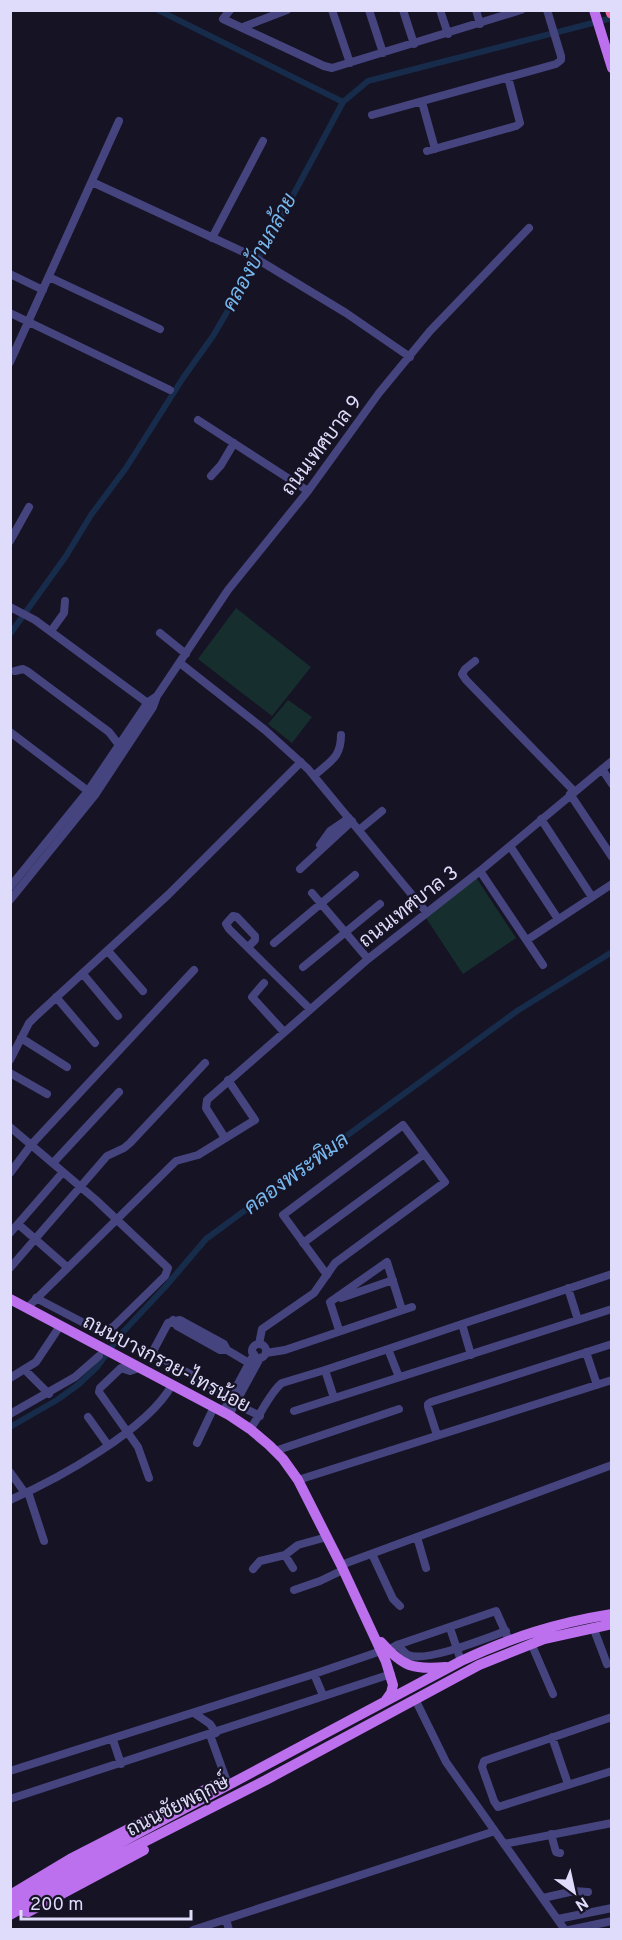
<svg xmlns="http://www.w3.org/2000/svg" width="622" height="1940" viewBox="0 0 622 1940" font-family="Overpass,Sarabun,sans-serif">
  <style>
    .green { fill: #162f2e }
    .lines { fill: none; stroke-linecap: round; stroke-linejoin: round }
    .canal { stroke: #172b4a; stroke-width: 6 }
    .minor { stroke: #45447e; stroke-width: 8 }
    .major { stroke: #bd70ed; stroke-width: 10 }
    .highway { stroke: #eb66a7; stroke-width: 12 }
    .labels { text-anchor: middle; stroke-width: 4.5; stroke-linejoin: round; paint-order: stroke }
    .street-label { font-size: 20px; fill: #dfdbfa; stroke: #161325 }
    .water-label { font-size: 21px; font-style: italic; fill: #76b7ed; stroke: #161325 }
  </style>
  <rect width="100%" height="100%" fill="#161325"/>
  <path class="green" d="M236,608l75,59 -39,49 -74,-57z
    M288,700l24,17 -20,26 -24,-19z
    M475,876l41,62 -53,36 -39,-59z"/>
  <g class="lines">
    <path class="canal" d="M158,10l185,92
      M10,634l56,-78 25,-41 35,-47 57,-90 30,-42 55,-94 75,-140 25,-21 244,-63
      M10,1427l47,-27 22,-16 18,-17 25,-34 44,-47 40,-47 311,-228 95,-59"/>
    <path class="minor" d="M230,10l-7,9 101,47 8,2 189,-58
      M332,10l18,53
      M369,10l14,43
      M403,10l11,34
      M440,10l8,24
      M476,10l4,14
      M243,27l44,-17
      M422,102l13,47
      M372,115l184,-51 5,-4v-4l-14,-46
      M427,151l89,-25 4,-3 -12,-46
      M92,182l160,74 94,57 64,44
      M212,238l51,-97
      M10,274l33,16
      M49,277l111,52
      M10,313l160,77
      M10,362l109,-241
      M198,420l110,71
      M211,476l10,-11 13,-22
      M10,541l19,-34
      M10,607l25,13 114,84
      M51,631l13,-18 1,-12
      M160,633l26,21
      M475,661l-10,8 -3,5 4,6 108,111
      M180,663l85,67 43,39 119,144
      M15,671l8,-2 4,2 82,61 10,13
      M10,732l78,59
      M602,769l10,15
      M314,776c16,-15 27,-18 27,-41
      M570,794l42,63
      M541,819l51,78
      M359,830l23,-19
      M320,845l10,-14 19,-13
      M510,846l48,73
      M300,869l52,-48
      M480,871l63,94
      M10,887l78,-96 60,-89 9,-6 71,-106 80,-99 71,-98 51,-62 99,-103
      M312,893l56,66
      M10,900l85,-105 58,-88 4,-11
      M527,940l85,-56
      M274,943l81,-68
      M248,947l7,-7v-4l-18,-19 -4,-1 -7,8 3,5 81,80
      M108,951l35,40
      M303,967l77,-63
      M83,974l35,42
      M264,983l-12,14 32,35
      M56,997l39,46
      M21,1038l46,29
      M10,1060l19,-37 8,-8 132,-121 132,-132
      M10,1073l37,21
      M10,1127l86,73 72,68 -3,8 -51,50 -9,6h-4l-65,-34
      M225,1138l-19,-30 1,-8 161,-141 112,-88 132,-110
      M53,1163l66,-71
      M10,1173l21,-28 163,-175
      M18,1224l49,43
      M10,1233l53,-61
      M303,1243l121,-89
      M10,1268l97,-112 17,-8 6,-5 75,-80
      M568,1288l10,32
      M341,1298l52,-18
      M27,1308l149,-147 22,-6 57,-35 -27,-40
      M173,1320l4,6 43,24h7l22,13
      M462,1324l150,-50
      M339,1330l-9,-28 57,-40 15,48
      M259,1344l3,-15 52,-36 21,-30 110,-81 -42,-57 -120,90 44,60
      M252 1351a7 7 0 1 1 14 0a7 7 0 1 1-14 0Z
      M388,1349l74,-25 9,31
      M227,1350l-3,-6 -44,-24 -12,3 -16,30 85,47
      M586,1352l11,33
      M266,1353l19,-3 127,-43
      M139,1368l-9,3 -9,-3 -21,20 -1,4 39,55 11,31
      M25,1370l24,24
      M325,1370l63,-21 11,28
      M10,1378l26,-16 24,-36
      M232,1402l28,14
      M294,1411l318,-102
      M223,1412l31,-58
      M10,1414l65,-37 24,-21
      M229,1415l31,-57
      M88,1417l20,28
      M250,1429c10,-13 20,-37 32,-46l43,-13 9,28
      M437,1435l-9,-28v-3l3,-2 181,-58
      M197,1443l17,-36
      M275,1451l124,-42
      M10,1472l15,21
      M298,1480l314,-100
      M28,1492l16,49
      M10,1500c48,-21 137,-70 162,-115
      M417,1537l9,31
      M372,1554l21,45 7,7
      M285,1555l8,13
      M341,1565l271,-100
      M253,1569l7,-8 25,-6 13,-10 29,-8
      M294,1590l26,-9 23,-11
      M593,1627l14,37
      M450,1628l11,33
      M531,1643l22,51
      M397,1645c4,3 7,8 11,10 18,8 78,-17 98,-24
      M388,1650l9,-5 99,-34 13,29
      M314,1674l8,19
      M415,1699l31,63 119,168
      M194,1713l16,11 6,9
      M612,1717l-128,44 -2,6 12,34 4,6 114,-36
      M210,1735l16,44
      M552,1737l16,47
      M113,1740l8,24
      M10,1771l304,-97 67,-23
      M10,1799l381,-125
      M551,1834l5,18 4,1
      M504,1844l108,-21
      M543,1898l31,-7 14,1
      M226,1919l3,11
      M558,1919l54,-11
      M193,1930l302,-99
      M569,1930l43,-9"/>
    <path class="major" d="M594,10l18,58
      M10,1299l219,116 21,14 19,16 14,14 15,21 43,85 45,97 7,23 -2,8 -5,7
      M381,1642c22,25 32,28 65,25
      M144,1850l-116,62c-12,0 -21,-8 -13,-20l55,-33 152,-78
      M10,1904l76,-43 375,-200c51,-24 95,-38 151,-47
      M10,1915l69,-40 187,-95 213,-115 65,-26 68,-15"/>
    <path class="highway" d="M611,10l1,3"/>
  </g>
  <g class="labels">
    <g class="street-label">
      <text transform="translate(321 445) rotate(-53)" y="7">ถนนเทศบาล 9</text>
      <text transform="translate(408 906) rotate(-38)" y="7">ถนนเทศบาล 3</text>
      <text transform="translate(167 1363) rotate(28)" y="7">ถนนบางกรวย-ไทรน้อย</text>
      <text transform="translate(177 1805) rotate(-27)" y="7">ถนนชัยพฤกษ์</text>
    </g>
    <g class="water-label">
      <text transform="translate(259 252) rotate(-61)" y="7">คลองบ้านกล้วย</text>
      <text transform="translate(296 1173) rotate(-36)" y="7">คลองพระพิมล</text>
    </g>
  </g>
  <rect width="622" height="1940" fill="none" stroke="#dfdbfa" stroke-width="24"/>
  <g transform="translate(574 1892) rotate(147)" stroke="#161325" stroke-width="4.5" paint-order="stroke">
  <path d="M0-4.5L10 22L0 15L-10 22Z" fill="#dfdbfa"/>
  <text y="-9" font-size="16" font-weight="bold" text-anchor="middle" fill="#dfdbfa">N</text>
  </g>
  <path d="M21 1910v9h170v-9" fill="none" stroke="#dfdbfa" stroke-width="3"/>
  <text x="30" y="1910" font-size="18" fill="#dfdbfa" stroke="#161325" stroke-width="4.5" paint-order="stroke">200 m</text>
</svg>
